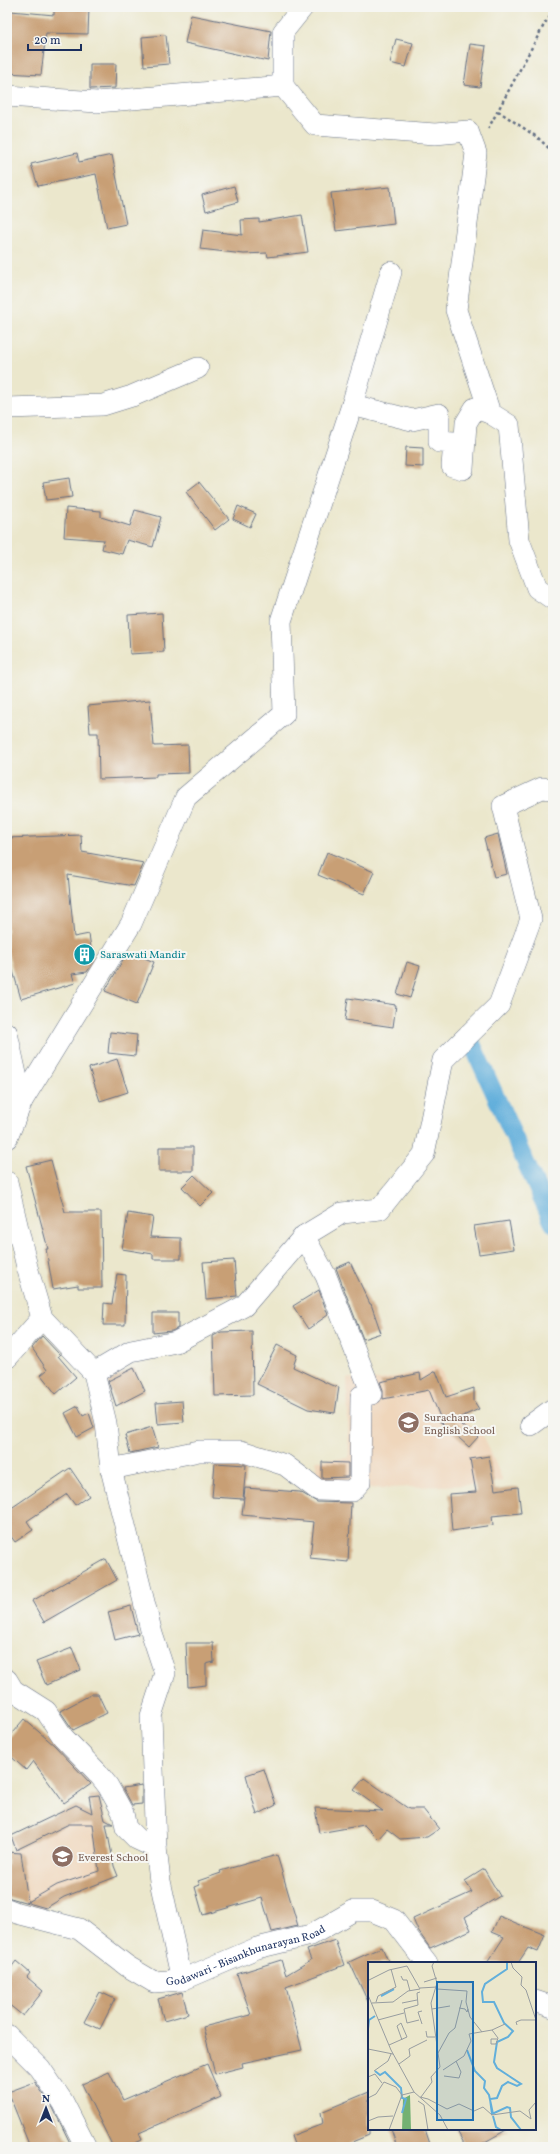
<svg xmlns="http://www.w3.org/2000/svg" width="560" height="2154" viewBox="0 0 560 2154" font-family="Vollkorn,serif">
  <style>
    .built { fill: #efd6bb }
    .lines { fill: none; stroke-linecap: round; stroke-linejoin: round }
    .canal { stroke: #62afdb; stroke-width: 18 }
    .building { fill: #c89f75 }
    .minor-casing { stroke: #646f84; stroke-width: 22 }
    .path { stroke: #646f84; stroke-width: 2.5; stroke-dasharray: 3 3; stroke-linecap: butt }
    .minor { stroke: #fff; stroke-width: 21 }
    .labels { text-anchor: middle; stroke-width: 4; stroke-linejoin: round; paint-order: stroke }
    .culture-label { font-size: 11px; fill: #0d838f; stroke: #f6f6f2; text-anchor: start }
    .education-label { font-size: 11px; fill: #785e54; stroke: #f6f6f2; text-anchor: start }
    .street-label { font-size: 11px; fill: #1b2f5e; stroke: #f6f6f2 }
    .inset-river { fill: none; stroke: #62afdb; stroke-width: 2 }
    .inset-road { fill: none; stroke: #989da0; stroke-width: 1 }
    .view { fill: #1f6fb2; fill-opacity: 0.15; stroke: #1f6fb2; stroke-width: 2 }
    .inset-edge { fill: none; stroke: #1b2f5e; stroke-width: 2 }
  </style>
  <rect width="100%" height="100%" fill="#f6f6f2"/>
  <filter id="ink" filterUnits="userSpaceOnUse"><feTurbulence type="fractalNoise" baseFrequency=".025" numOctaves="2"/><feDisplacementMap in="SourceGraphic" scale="8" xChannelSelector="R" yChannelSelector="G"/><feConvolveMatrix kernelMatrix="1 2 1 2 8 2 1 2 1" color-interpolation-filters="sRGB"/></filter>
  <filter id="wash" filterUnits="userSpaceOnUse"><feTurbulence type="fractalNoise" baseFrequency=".012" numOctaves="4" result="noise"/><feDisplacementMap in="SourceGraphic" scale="16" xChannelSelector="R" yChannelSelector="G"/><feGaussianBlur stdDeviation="0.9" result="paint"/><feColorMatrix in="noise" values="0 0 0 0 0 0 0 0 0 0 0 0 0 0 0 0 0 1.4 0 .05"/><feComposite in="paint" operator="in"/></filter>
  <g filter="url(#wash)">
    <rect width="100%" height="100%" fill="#ebe7cc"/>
    <path class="built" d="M434,1366l6,3 22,47 22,21 19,44 -34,4 -112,4 -41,-4v-25l33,-2 -2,-80 33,2 40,-9z
      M64,1811l42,13 10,53 -52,20 -23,14 -13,-5 -14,-19 -3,-51z"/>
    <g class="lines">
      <path class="canal" d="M468,1035l85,188"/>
    </g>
    <g id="blocks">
      <path class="building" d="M54,7h35l-1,27 -42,-1 -5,42 -34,-2 4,-62 43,4z
        M191,15l80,16 -3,30 -83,-18z
        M166,35l3,29 -25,2 -2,-29z
        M396,39l17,4 -7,24 -16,-4z
        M470,44l16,2 -6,41 -16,-2z
        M90,64h26l-1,24 -25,1z
        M77,153l2,9 33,-7 14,69 -19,4 -11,-54 -58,12 -7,-22z
        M234,186l4,16 -32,9 -4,-16z
        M390,187l4,37 -58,7 -5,-38z
        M302,215l6,37 -40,5 -1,-4 -23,1 -44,-5 3,-19 39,5 -1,-15 18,-1v3z
        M406,447l17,1v19l-18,-1z
        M69,478l3,19 -26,3 -3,-18z
        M199,482l30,37 -14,11 -29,-38z
        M238,506l18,8 -6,13 -17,-8z
        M66,508l35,3v6l29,9 5,-16 26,7 -8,30 -26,-7 -5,14 -20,-5 2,-9 -40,-3z
        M162,613l2,39 -34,2 -2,-39z
        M150,700l4,46 34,-1 1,28 -33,1v3l-57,2 -1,-46h-8l-2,-27z
        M498,834l9,40 -13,3 -10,-39z
        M81,835l1,17 62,11 -10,23 -66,-11 6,62 15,-3 4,28 -6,10 -15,2 3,9 -54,16 -14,-49v-112z
        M327,852l47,20 -10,22 -46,-19z
        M128,951l26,11 -17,42 -32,-13z
        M407,962l13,4 -10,32 -13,-4z
        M348,998l48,7 -3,22 -48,-7z
        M110,1032l27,3 -2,21 -27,-3z
        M117,1059l11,33 -28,9 -11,-33z
        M159,1147h34v24h-34z
        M51,1160l14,52h36l1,76h-24v-3l-25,4 -7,-40h2l-22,-83z
        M194,1175l19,18 -13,13 -18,-19z
        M128,1213l25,4 -3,20 31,1v21h-28v-5l-31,-5z
        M509,1221l5,28 -35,5 -5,-28z
        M234,1260l3,36 -31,3 -3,-37z
        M350,1262l20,42h1l10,29 -18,6 -27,-71z
        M117,1274l9,1 -1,50h-22l1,-22 8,1z
        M319,1290l9,25 -20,14 -15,-23z
        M153,1313h25v15l-6,3 -19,2z
        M252,1331l1,64 -38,1 -2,-60 8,-4z
        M42,1336l18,19 -2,1 18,21 -20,17 -15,-19 6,-5 -15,-22z
        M277,1345l20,10 -4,12 38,18 8,2 -4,26 -27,-4 -51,-25z
        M134,1368l11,23 -29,15 -8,-25z
        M436,1371l10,26 28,-9v13l5,8 -25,11 24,17 -9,10 -19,-17 -4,2 -3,-8 -5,-4 2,-3 -11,-27 -46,9v-9l-3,-8 40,-9 1,7z
        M182,1401l2,21 -26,2 -2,-21z
        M78,1406l5,10 6,-3 5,15 -17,9 -12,-24z
        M152,1427l6,20 -28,6 -5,-18z
        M489,1456l6,34 23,-3 3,26 -29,3 1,9 -41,6 -3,-37 27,-2 -6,-33z
        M322,1462l26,1v14l-26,1z
        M215,1463l31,2 -3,34 -31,-2z
        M70,1468l19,28 -14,9 -8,-11 -40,27 6,9 -18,12 -8,-11v-20z
        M245,1488l55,4 17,10 34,1 -3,59 -38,-4 4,-36 -72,-7z
        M106,1559l11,21 -73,42 -12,-21z
        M131,1606l7,28 -23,6 -7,-28z
        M186,1643h27l1,19 -8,2v21l-18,2z
        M72,1648l9,22 -35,15 -10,-23z
        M92,1694h6l9,19 -34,17 -13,-19z
        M24,1719l30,26 37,39 -27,19 -31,-42 -7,9 -19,-17v-14z
        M264,1769l12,36 -19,10 -11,-40z
        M364,1778l45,31h14l16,20 -12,8 -27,2 -13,-10 -9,10 -14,-14 -45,8 -4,-25 68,3 -29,-21z
        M142,1785v19l-10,1 -9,-17z
        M99,1795l6,25 8,4h-7l8,42 4,10 -54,21 -18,11 -39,-11v-45l14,1 7,49 29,-17 42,-14 -6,-47h-24l-53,26 -5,-14 65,-31 16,8 -3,-17z
        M277,1855l21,71 -26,6 -10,-34 -59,17 -8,-28 5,-2 -2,-4 23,-8 -1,-2z
        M484,1869l16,27 -35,21 6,13 -41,18 -12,-17 -5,-12 59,-27 -7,-11z
        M499,1916l46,19 -7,17 -10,-4 -10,15h-31l17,-26 -12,-5z
        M335,1940l9,25 -58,22 16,63 -60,13 1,4 -28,7 -12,-47 48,-12 -14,-41 44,-14 5,15 25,-15 -4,-10z
        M382,1947l7,16h-20v41l-19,-41h-3z
        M16,1961l14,12 -3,4 16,14 -20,25 -16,-13v-30z
        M100,1992l15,7 -15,30 -16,-7z
        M182,1992l6,22 -24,7 -6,-22z
        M207,2064l14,33 -82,36 3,7 -15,7h-14l-31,-63 27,-12 14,28z
        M35,2082l18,26 19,39h-42l-22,-55z
        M369,2092v43l-29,12h-45l-4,-11 32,-12 -2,-12z
        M391,2129h34l6,18h-34z
        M456,2129h52l-32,18h-10z"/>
    </g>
  </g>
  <g filter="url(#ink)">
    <use href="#blocks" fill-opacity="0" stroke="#646f84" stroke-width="1"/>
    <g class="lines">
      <defs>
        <g id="minor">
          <path d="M283,86v-54l20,-25"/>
          <path d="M7,96l90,6 186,-16 32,39 120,9 33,-3 8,22 -20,157 34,103 19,12 10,115 18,48 16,11"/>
          <path d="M352,405l60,15 27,-6v28l15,1 -2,23 11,3 3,-46 9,-15 15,5"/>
          <path d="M7,408l96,-3 29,-9 66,-28"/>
          <path d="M7,1033l15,68 -15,37"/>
          <path d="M22,1101l109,-177 55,-127 98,-83 -3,-93 71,-216 39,-133"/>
          <path d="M7,1182l20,85 15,51 -35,40"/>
          <path d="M42,1318l52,55 12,50 5,46 41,165 13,39 -14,43 5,132 4,33 22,99"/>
          <path d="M94,1373l37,-22 45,-9 68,-36 60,-70 38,-23 38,-4 44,-55 19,-94 56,-55 32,-86 -28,-113 39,-18 11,1"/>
          <path d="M531,1425l22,-16"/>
          <path d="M111,1469l88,-18h42l44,14 33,25 34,1 8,-9 1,-86 11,-2 -46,-118 -22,-40"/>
          <path d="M7,1680l6,10 33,21 17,26 34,35 11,14 15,27 3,15 11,11 19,9"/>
          <path id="s1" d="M7,1909l10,4 62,16 48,37 27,16 28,-2 75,-32 54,-13 42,-24h19l22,9 33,43"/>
          <path d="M535,2001l18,6"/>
          <path d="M7,2035l33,33 23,34 23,45"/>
        </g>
      </defs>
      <use href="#minor" class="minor-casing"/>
      <path class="path" d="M498,111l39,26 16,15
        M488,129l57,-106 8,-10"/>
      <use href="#minor" class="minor"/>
    </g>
  </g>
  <defs>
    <symbol id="building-disc" viewBox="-11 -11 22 22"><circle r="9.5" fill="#0f9aa8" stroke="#f6f6f2"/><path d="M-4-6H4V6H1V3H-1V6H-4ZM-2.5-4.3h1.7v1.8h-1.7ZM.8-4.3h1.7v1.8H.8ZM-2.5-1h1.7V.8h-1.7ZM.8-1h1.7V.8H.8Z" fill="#fff"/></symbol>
    <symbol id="school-disc" viewBox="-11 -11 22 22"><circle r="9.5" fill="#8d6e63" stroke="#f6f6f2"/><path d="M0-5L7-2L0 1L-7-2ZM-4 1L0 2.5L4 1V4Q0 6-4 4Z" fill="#fff"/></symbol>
  </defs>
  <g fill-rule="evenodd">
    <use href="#building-disc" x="72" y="942" width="25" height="25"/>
    <use href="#school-disc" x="396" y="1410" width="25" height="25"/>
    <use href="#school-disc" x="50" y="1844" width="25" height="25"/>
  </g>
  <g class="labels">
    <g class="culture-label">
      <text x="100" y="958">Saraswati Mandir</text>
    </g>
    <g class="education-label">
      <text x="424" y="1421">Surachana<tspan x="424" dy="13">English School</tspan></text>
      <text x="78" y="1861">Everest School</text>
    </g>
    <g class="street-label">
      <text dy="4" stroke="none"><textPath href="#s1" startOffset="263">Godawari - Bisankhunarayan Road</textPath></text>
    </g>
  </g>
  <g transform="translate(368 1962)">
    <rect width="168" height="168" fill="#ebe7cc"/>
    <path d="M42,133l1,35h-9l1,-31z" fill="#73b172"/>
    <path class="inset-river" d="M139,0v7l-22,15 -3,8 1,10h11l10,21 9,8 -5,6 -11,5 -3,20 3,6 24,16 -4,2 -9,-4 -6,4 -5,12 -7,1 2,15 15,-7 3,1 1,9 10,13M13,34l13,-7M0,67l1,-9 6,-4M99,88l8,21 10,10 -1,7 5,7 4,19M7,109l5,4 5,-3 16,16 1,10 4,1 -4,14M125,154l3,11 5,3"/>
    <path class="inset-road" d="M143,0l2,6 9,9 -1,8 5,5 10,30M33,14l2,4h4l3,11M1,18l20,-10 18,-4M56,20l13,-4M52,26l17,-1M69,27l30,2 -1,11 4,15 12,15M0,33l23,55 23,42 26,23 8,15M8,40l2,-6 18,-9 -5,-18M4,41l21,-1 15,-11 12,-2 -13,-23M34,41l15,-3M91,46l6,1 2,3 1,-3M64,47l18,-3M10,58l26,-7M51,58l-12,3 -3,-14 14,-4 -1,-12 3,-1M54,62l-4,-12 4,-1M149,63l-1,-3 5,-2h15M124,68l6,8 -2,6h-5v-5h6M58,69l1,6h8M21,83l18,-8 -6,-14 -4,3 5,14M0,87l25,5M70,91l11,-20 6,-5 7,-28M31,102l11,-8 -1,-7 18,-9M75,108l21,-14 7,-15 -2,-7 23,-4 13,-6M6,109l14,-10 3,-7M76,114l15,2 2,-6 -5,-11M0,115l7,-3 7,9M52,135l8,2 19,10 12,-5 15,7 9,-4 9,8 28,-4 11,8 -2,-9 7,-8M53,135l11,-15 -1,-5 9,-10 -9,-64 6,-20 -5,-17 2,-4M0,136l8,-4 8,-12 12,5 6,8M50,139l6,4 4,25M0,159l10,-4 15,-1M21,168l13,-35 12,-3"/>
    <path class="view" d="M69,20h36v138h-36z"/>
    <rect width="168" height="168" class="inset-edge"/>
  </g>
  <rect width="560" height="2154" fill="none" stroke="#f6f6f2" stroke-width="24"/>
  <g transform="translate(46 2108)" stroke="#f6f6f2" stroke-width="3" paint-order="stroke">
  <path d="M0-3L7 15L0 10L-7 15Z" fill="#1b2f5e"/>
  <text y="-6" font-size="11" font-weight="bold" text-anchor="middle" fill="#1b2f5e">N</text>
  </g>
  <path d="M28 44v6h53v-6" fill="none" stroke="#1b2f5e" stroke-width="2"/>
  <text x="34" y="44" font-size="12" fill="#1b2f5e" stroke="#f6f6f2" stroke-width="3" paint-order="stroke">20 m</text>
</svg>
